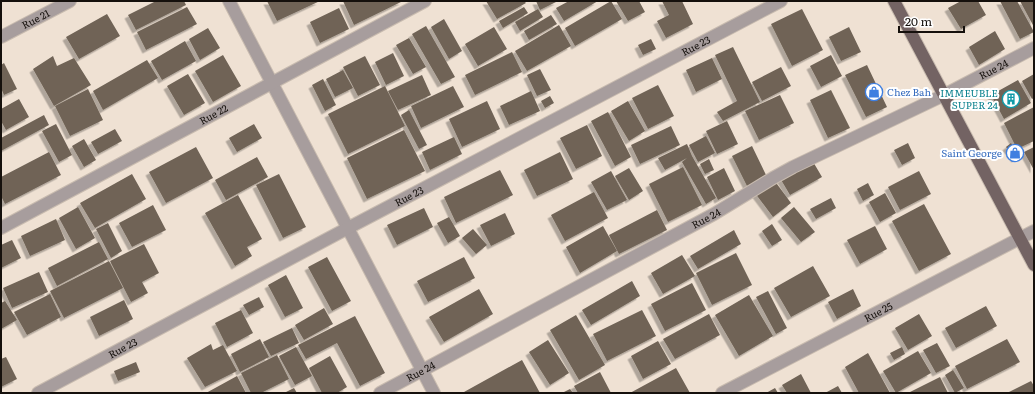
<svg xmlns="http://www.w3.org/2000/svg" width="1035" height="394" viewBox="0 0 1035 394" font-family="Literata,serif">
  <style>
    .building { fill: #6f6356; filter: url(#shadow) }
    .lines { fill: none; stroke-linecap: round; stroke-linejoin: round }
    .minor-casing { stroke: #c8bbaf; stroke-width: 14 }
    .major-casing { stroke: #c8bbaf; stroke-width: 14 }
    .minor { stroke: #a79d9d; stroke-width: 12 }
    .major { stroke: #736363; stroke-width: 12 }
    .labels { text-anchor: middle; stroke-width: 4; stroke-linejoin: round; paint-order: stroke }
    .street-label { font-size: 10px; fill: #15100c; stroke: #fff }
    .shop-label { font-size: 10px; fill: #366cbe; stroke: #fff; text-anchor: start }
    .culture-label { font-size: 10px; fill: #0d838f; stroke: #fff; text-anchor: end }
  </style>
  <defs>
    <filter id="shadow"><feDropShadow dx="-3.5" dy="3.5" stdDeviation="0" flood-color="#0004"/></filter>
  </defs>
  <rect width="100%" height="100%" fill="#efe1d3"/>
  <path class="building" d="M156,1h28l2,4 -50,25 -8,-15z
    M267,1h53l-43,20z
    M343,1h60l-49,24z
    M486,1h38l2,2 -29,16z
    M536,1h22l-18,9z
    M569,1h29l-34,20 -8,-13z
    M611,1l11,18 -47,27 -10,-18z
    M616,1h23l6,11 -17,9z
    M662,1h20l11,23 -27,14 -9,-17 12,-6z
    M961,1h17l8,14 -25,14 -13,-21z
    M1000,1h17l17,31 -14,7z
    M1020,1h14v26z
    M187,7l10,17 -51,26 -9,-18z
    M524,7l4,6 -25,15 -4,-7z
    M339,8l10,21 -29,14 -10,-21z
    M538,9l5,8 -23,14 -5,-9z
    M802,9l21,41 -31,16 -21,-42z
    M107,14l13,22 -41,23 -13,-22z
    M551,15l6,9 -28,16 -5,-9z
    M444,19l18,32 -13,8 -18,-32z
    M559,25l12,21 -44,25 -12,-20z
    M426,26l29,51 -14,7 -29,-50z
    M494,27l13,22 -29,17 -13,-22z
    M849,27l12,25 -20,9 -12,-24z
    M208,28l12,20 -20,12 -11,-21z
    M995,31l10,18 -26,16 -10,-18z
    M409,38l17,29 -13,7 -17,-29z
    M651,39l5,10 -13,6 -5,-10z
    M185,41l11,20 -34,19 -11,-19z
    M733,47l27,55 -37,19 -6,-9 20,-11 -22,-46z
    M512,52l10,20 -47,23 -10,-20z
    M393,53l11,23 -18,9 -11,-23z
    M223,55l18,31 -28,16 -18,-31z
    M831,55l11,21 -21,11 -11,-21z
    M53,56l4,10 17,-8 17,27 -37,21 -21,-37z
    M365,56l15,29 -22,11 -15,-29z
    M712,58l10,21 -26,13 -10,-22z
    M147,60l11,18 -55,32 -10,-19z
    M4,63l13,26 -13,6 -3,-7v-23z
    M867,65l20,42 -21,10 -21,-42z
    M781,67l10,19 -29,15 -10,-19z
    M540,69l11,21 -14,6 -10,-21z
    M343,70l10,18 -18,9 -9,-18z
    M188,74l17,29 -21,12 -17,-29z
    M1034,74v24l-2,1 -10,-18z
    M422,75l9,20 -33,15 -10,-19z
    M323,79l13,26 -11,6 -13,-26z
    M1018,80l13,23 -27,16 -13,-24z
    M658,85l16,31 -26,13 -16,-31z
    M385,86l20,40 -57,28 -20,-40z
    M453,86l11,21 -43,21 -10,-22z
    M88,89l15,31 -33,16 -15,-30z
    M831,90l19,38 -22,10 -18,-38z
    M531,91l9,20 -31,14 -9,-19z
    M780,95l14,28 -35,17 -14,-29z
    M550,96l4,7 -9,5 -4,-7z
    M19,99l10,18 -23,13 -5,-9v-12z
    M487,101l13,28 -38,18 -13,-28z
    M628,101l17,30 -16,10 -18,-30z
    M1034,107v34l-17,8 -13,-26z
    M409,110l18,35 -8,4 -18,-34z
    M608,112l23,45 -16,9 -24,-45z
    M44,115l5,10 -48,26v-13z
    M727,121l11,23 -21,10 -11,-23z
    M56,124l16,31 -13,7 -17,-31z
    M254,124l8,14 -25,14 -8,-14z
    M587,125l15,31 -26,13 -16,-31z
    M671,126l9,19 -40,19 -9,-19z
    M115,129l7,12 -24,13 -7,-12z
    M404,130l21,41 -58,28 -20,-41z
    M706,136l9,17 -17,9 -9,-17z
    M454,137l8,17 -32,16 -8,-18z
    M84,139l12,21 -12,7 -12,-21z
    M908,143l7,15 -13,7 -8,-15z
    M1011,143l9,12 -5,4 -9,-12z
    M687,144l5,12 24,42 -10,6 -24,-42 5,-4 -22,12 -7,-12z
    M752,146l15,31 -20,9 -15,-30z
    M196,147l17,31 -47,25 -17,-31z
    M1034,147v23l-10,-18z
    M49,152l12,23 -56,29 -4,-8v-19z
    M560,152l13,27 -36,17 -13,-26z
    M257,157l11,20 -42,23 -11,-20z
    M709,159l5,11 -9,4 -5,-10z
    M812,160l10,17 -32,18 -10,-17z
    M683,167l19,38 -34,17 -19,-38z
    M629,168l14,23 -14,9 -14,-24z
    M724,168l11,23 -17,9 -11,-23z
    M500,170l13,25 -57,28 -12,-26z
    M611,171l16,29 -20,10 -16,-28z
    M919,171l12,23 -31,16 -12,-23z
    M132,174l14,25 -51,29 -15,-25z
    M279,174l27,53 -23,11 -27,-53z
    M774,180l17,23 -18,14 -18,-24z
    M868,183l6,12 -11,6 -6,-12z
    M594,192l14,26 -43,23 -14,-26z
    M885,193l11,20 -16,9 -11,-20z
    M238,195l24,44 -15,8 5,9 -17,10 -30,-53z
    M831,198l5,10 -20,11 -6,-10z
    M924,204l27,50 -32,17 -27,-50z
    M153,205l13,25 -34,17 -13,-24z
    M78,207l17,31 -19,11 -17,-31z
    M794,207l21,25 -14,10 -20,-24z
    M424,208l9,19 -36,18 -10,-20z
    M657,210l10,20 -48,24 -10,-19z
    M505,213l10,21 -24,12 -11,-21z
    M449,217l11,19 -12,7 -11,-20z
    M56,219l9,21 -35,16 -9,-20z
    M108,223l14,28 -11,7 -15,-29z
    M772,224l10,16 -10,6 -10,-15z
    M603,226l14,25 -37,22 -14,-26z
    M875,226l12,23 -27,15 -13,-24z
    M473,229l14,16 -11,9 -14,-16z
    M734,230l7,14 -43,25 -8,-13z
    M12,240l9,18 -20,10v-23z
    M99,242l9,17 -51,27 -9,-18z
    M144,244l15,29 -17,9 6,11 -17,9 -21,-41z
    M736,253l16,32 -40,20 -16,-32z
    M682,255l13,21 -32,18 -12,-21z
    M327,257l24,44 -19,10 -24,-44z
    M464,257l11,21 -47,24 -11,-21z
    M109,261l14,27 -59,30 -14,-27z
    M813,266l17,30 -39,21 -17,-29z
    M39,272l9,20 -36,16 -9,-20z
    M286,275l17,33 -18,9 -17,-32z
    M632,281l8,15 -49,29 -9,-15z
    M692,283l14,27 -41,21 -14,-27z
    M479,289l14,25 -49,28 -15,-25z
    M853,289l8,17 -24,13 -9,-17z
    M768,291l19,37 -11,6 -20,-37z
    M50,294l11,23 -34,18 -13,-23z
    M749,295l24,41 -34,20 -24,-41z
    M259,297l5,10 -15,8 -6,-10z
    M124,300l9,19 -34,17 -9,-19z
    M5,301l12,19 -16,9v-26z
    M986,306l11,20 -41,22 -11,-20z
    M324,308l9,16 -29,16 -9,-15z
    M241,310l12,23 -26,14 -12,-24z
    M642,310l14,26 -49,25 -14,-27z
    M709,314l11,21 -45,24 -12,-20z
    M919,314l13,22 -24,14 -13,-22z
    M576,315l29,50 -26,15 -29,-50z
    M355,316l30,57 -25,13 -23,-43 -31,16 -8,-14z
    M292,328l7,15 -28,13 -8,-14z
    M260,339l9,18 -29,15 -9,-18z
    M1007,339l13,23 -53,27 -12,-23z
    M548,340l21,33 -19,12 -21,-33z
    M658,341l13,23 -28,15 -12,-23z
    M937,343l13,23 -14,7 -13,-23z
    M211,344l2,6 10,-5 14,26 -32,16 -18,-29z
    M296,347l16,29 -17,9 -16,-29z
    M902,347l3,7 -11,6 -4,-7z
    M918,351l13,22 -35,20 -13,-22z
    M868,353l22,40h-31l-14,-26z
    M277,355l12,24 -28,14h-10l-10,-20z
    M330,356l17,31 -10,6h-15l-13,-25z
    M6,357l11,22 -16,8v-28z
    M522,360l18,33h-76v-1z
    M136,362l4,10 -22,9 -4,-10z
    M676,368l14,25h-60z
    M953,370l11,18 -9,5 -10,-18z
    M600,372l11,21h-33l-4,-7z
    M801,374l10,19h-24l-5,-8z
    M237,376l9,17h-40z
    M940,377l8,16h-40z
    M1031,381l3,5v7h-27z
    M838,386l4,7h-17z
    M294,388l3,5h-13z
    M775,388l3,5h-12z
    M570,389l3,4h-11z"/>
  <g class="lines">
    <defs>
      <g id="minor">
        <path d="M229,1l205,392"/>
        <path id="s1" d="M1,37l69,-36"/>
        <path id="s2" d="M1,228l424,-227"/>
        <path id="s3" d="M38,393l310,-165 433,-227"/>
        <path id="s4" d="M380,393l334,-179 59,-36 20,-11 151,-72 90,-47"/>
        <path id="s5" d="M722,393l312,-162"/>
      </g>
      <path id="major" d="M894,1l140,264"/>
    </defs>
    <use href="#minor" class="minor-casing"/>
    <use href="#major" class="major-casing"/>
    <use href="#minor" class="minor"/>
    <use href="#major" class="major"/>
  </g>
  <defs>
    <symbol id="shop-ring" viewBox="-11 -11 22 22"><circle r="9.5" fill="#fff" stroke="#3f7fe0" stroke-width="1.5"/><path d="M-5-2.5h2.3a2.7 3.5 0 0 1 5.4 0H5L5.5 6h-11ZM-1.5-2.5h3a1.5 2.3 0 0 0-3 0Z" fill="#3f7fe0"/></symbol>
    <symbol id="building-ring" viewBox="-11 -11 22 22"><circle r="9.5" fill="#fff" stroke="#0f9aa8" stroke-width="1.5"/><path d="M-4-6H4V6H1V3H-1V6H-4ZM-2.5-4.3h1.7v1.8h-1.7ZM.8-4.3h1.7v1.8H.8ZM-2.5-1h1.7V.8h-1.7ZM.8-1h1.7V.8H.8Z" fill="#0f9aa8"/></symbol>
  </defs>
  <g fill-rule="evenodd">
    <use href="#shop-ring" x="864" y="82" width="20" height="20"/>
    <use href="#building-ring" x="1001" y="89" width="20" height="20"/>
    <use href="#shop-ring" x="1005" y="143" width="20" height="20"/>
  </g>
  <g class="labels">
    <g class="street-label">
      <text dy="4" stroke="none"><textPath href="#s1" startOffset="39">Rue 21</textPath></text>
      <text dy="4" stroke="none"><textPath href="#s3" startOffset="744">Rue 23</textPath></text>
      <text dy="4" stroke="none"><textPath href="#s4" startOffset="694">Rue 24</textPath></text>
      <text dy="4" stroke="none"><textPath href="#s2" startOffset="241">Rue 22</textPath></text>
      <text dy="4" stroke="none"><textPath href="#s3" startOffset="420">Rue 23</textPath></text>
      <text dy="4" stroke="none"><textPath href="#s4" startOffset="370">Rue 24</textPath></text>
      <text dy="4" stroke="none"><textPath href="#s5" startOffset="176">Rue 25</textPath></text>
      <text dy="4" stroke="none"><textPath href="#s3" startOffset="96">Rue 23</textPath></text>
      <text dy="4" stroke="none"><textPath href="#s4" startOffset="46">Rue 24</textPath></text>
    </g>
    <g class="shop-label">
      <text x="887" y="96">Chez Bah</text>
      <text x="1002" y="157" text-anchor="end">Saint George</text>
    </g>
    <g class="culture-label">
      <text x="998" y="97">IMMEUBLE<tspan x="998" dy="12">SUPER 24</tspan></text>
    </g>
  </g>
  <rect width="1035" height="394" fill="none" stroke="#15100c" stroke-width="4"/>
  <path d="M899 26v6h65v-6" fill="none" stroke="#15100c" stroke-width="2"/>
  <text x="905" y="26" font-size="12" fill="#15100c" stroke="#ffffff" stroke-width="3" paint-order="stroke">20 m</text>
</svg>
